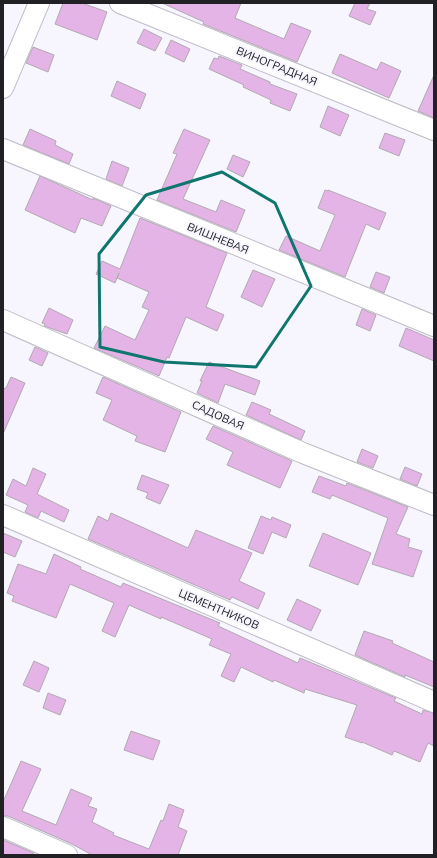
<svg xmlns="http://www.w3.org/2000/svg" width="437" height="858" viewBox="0 0 437 858" font-family="Mulish,sans-serif">
  <style>
    .building { fill: #e4b4e6; stroke: #b1a9b1 }
    .lines { fill: none; stroke-linecap: round; stroke-linejoin: round }
    .minor-casing { stroke: #bebbc6; stroke-width: 22 }
    .minor { stroke: #fff; stroke-width: 20 }
    .marked { fill: none; stroke: #0f766e; stroke-width: 3; stroke-linejoin: round }
    .labels { text-anchor: middle; stroke-width: 4; stroke-linejoin: round; paint-order: stroke }
    .street-label { font-size: 11px; fill: #212024; stroke: #f7f5fe }
  </style>
  <rect width="100%" height="100%" fill="#f7f5fe"/>
  <path class="building" d="M63,3h19l25,9 -10,28 -42,-16z
    M162,3h79l-6,15 49,21 7,-16 20,8 -14,31 -94,-38 1,-2z
    M355,3h15l-3,6 9,3 -6,13 -21,-9z
    M144,29l18,9 -7,13 -18,-8z
    M171,40l19,9 -6,13 -19,-9z
    M33,47l21,8 -6,17 -22,-9z
    M340,54l37,16 4,-8 20,9 -12,27 -57,-25z
    M219,56l23,9 -2,4 30,13v2l27,10 -7,17 -20,-8 1,-3 -28,-13 1,-2 -35,-16 5,-11 4,1z
    M434,75v43l-16,-7z
    M117,81l29,13 -6,15 -29,-13z
    M328,106l21,9 -9,21 -20,-9z
    M30,129l26,12 -1,4 18,9 -4,10 -46,-19z
    M184,129l26,11 -27,59 33,13 5,-12 24,10 -9,22 -79,-32 20,-46 -4,-1z
    M385,133l20,7 -6,16 -20,-8z
    M233,155l17,7 -7,15 -16,-8z
    M112,161l17,7 -7,18 -16,-7z
    M40,176l53,24v-2l18,8 -9,20 -21,-8 -6,15 -50,-23z
    M325,190l3,1v-1l58,23 -7,17 -13,-6 -21,53 -66,-27 7,-14 34,15 15,-36 -17,-7z
    M140,218l87,35 -21,54 18,8 -7,16 -31,-14 -17,41 -2,-1 -8,19 -65,-28 11,-22 30,14 14,-30 -7,-3 7,-15 -32,-14 2,-5 -4,10 -19,-9 6,-13 18,8z
    M253,270l22,9 -13,28 -21,-10z
    M376,272l14,5 -6,16 -14,-6z
    M49,308l24,12 -6,14 -23,-8 1,-2 -3,-1z
    M362,309l14,6 -6,16 -14,-6z
    M406,328l28,12v21l-35,-15z
    M35,347l13,6 -6,13 -13,-6z
    M209,362l51,19 -5,14 -30,-11 -7,19 -21,-10 5,-12h-2z
    M11,377l14,6 -22,51v-45l3,-1z
    M103,377l78,35 -16,40 -30,-11 2,-5 -34,-16 9,-20 -16,-7z
    M252,402l19,8 -2,4 36,17 -4,9 -55,-25z
    M213,426l79,35 -12,27 -53,-23 6,-13 -27,-13z
    M362,449l16,7 -5,12 -16,-6z
    M405,467l17,7 -5,12 -17,-7z
    M33,468l13,6 -9,20 32,16 -5,12 -23,-11 -3,7 -13,-6 3,-7 -22,-10 7,-16 13,7z
    M142,475l27,10 -9,19 -14,-6 2,-5 -11,-4z
    M319,476l27,10 1,-3 61,24 -12,27 14,5 -2,8 14,4 -9,26 -41,-13 16,-46 -56,-23 -2,4 -18,-7z
    M111,513l77,35 8,-18 56,23 -13,28 26,12 -7,16 -26,-12 -2,3 -142,-61 10,-23 10,5z
    M261,516l10,4 1,-3 19,8 -5,13 -14,-6 -9,22 -15,-6z
    M3,533l19,8 -7,16 -12,-5z
    M323,533l48,20 -13,32 -49,-19z
    M54,554l27,13 -1,2 41,18 2,-4 97,40 -2,3 80,37 2,-5 96,40 -2,3 28,13 1,-4 11,3v33l-6,-3 -8,19 -26,-11 -2,4 -30,-13v1l-17,-6 12,-32 -52,-16 -1,4 -30,-13 -1,2 -32,-15 -7,15 -13,-6 10,-22 -22,-9 3,-6 -51,-22v2l-32,-14 -14,32 -13,-6 12,-28 -44,-19 -14,34 -44,-17 2,-5 -7,-3 11,-29 28,10z
    M297,599l24,11 -10,21 -24,-11z
    M364,631l29,10 -1,2 42,19v27h-1l1,-2 -29,-12v2l-50,-22z
    M34,661l15,7 -10,24 -16,-7z
    M48,693l18,7 -6,15 -17,-7z
    M131,731l29,10 -7,19 -29,-10z
    M21,761l20,8 -19,42 34,14 15,-36 21,9 -4,8 9,3 -5,13 22,11 -1,2 36,14 12,-29 2,1 6,-17 15,6 -6,17 9,4 -9,24h-86l-20,-11 -64,-28h-5v-14z
    M3,840l31,13 -1,2h-30z"/>
  <g class="lines">
    <defs>
      <path id="minor" d="M120,3l314,127
        M3,88l36,-85
        M3,149l431,177
        M3,320l300,133 131,52
        M3,515l431,187
        M3,827l64,28"/>
    </defs>
    <use href="#minor" class="minor-casing"/>
    <use href="#minor" class="minor"/>
  </g>
  <path class="marked" d="M222,172l53,31 36,83 -55,81 -92,-5 -64,-15 -1,-93 47,-59z"/>
  <g class="labels">
    <g class="street-label">
      <text transform="translate(277 66) rotate(22)" y="4">ВИНОГРАДНАЯ</text>
      <text transform="translate(218 238) rotate(22)" y="4">ВИШНЕВАЯ</text>
      <text transform="translate(218 415) rotate(24)" y="4">САДОВАЯ</text>
      <text transform="translate(219 609) rotate(23)" y="4">ЦЕМЕНТНИКОВ</text>
    </g>
  </g>
  <rect width="437" height="858" fill="none" stroke="#212024" stroke-width="8"/>
</svg>
